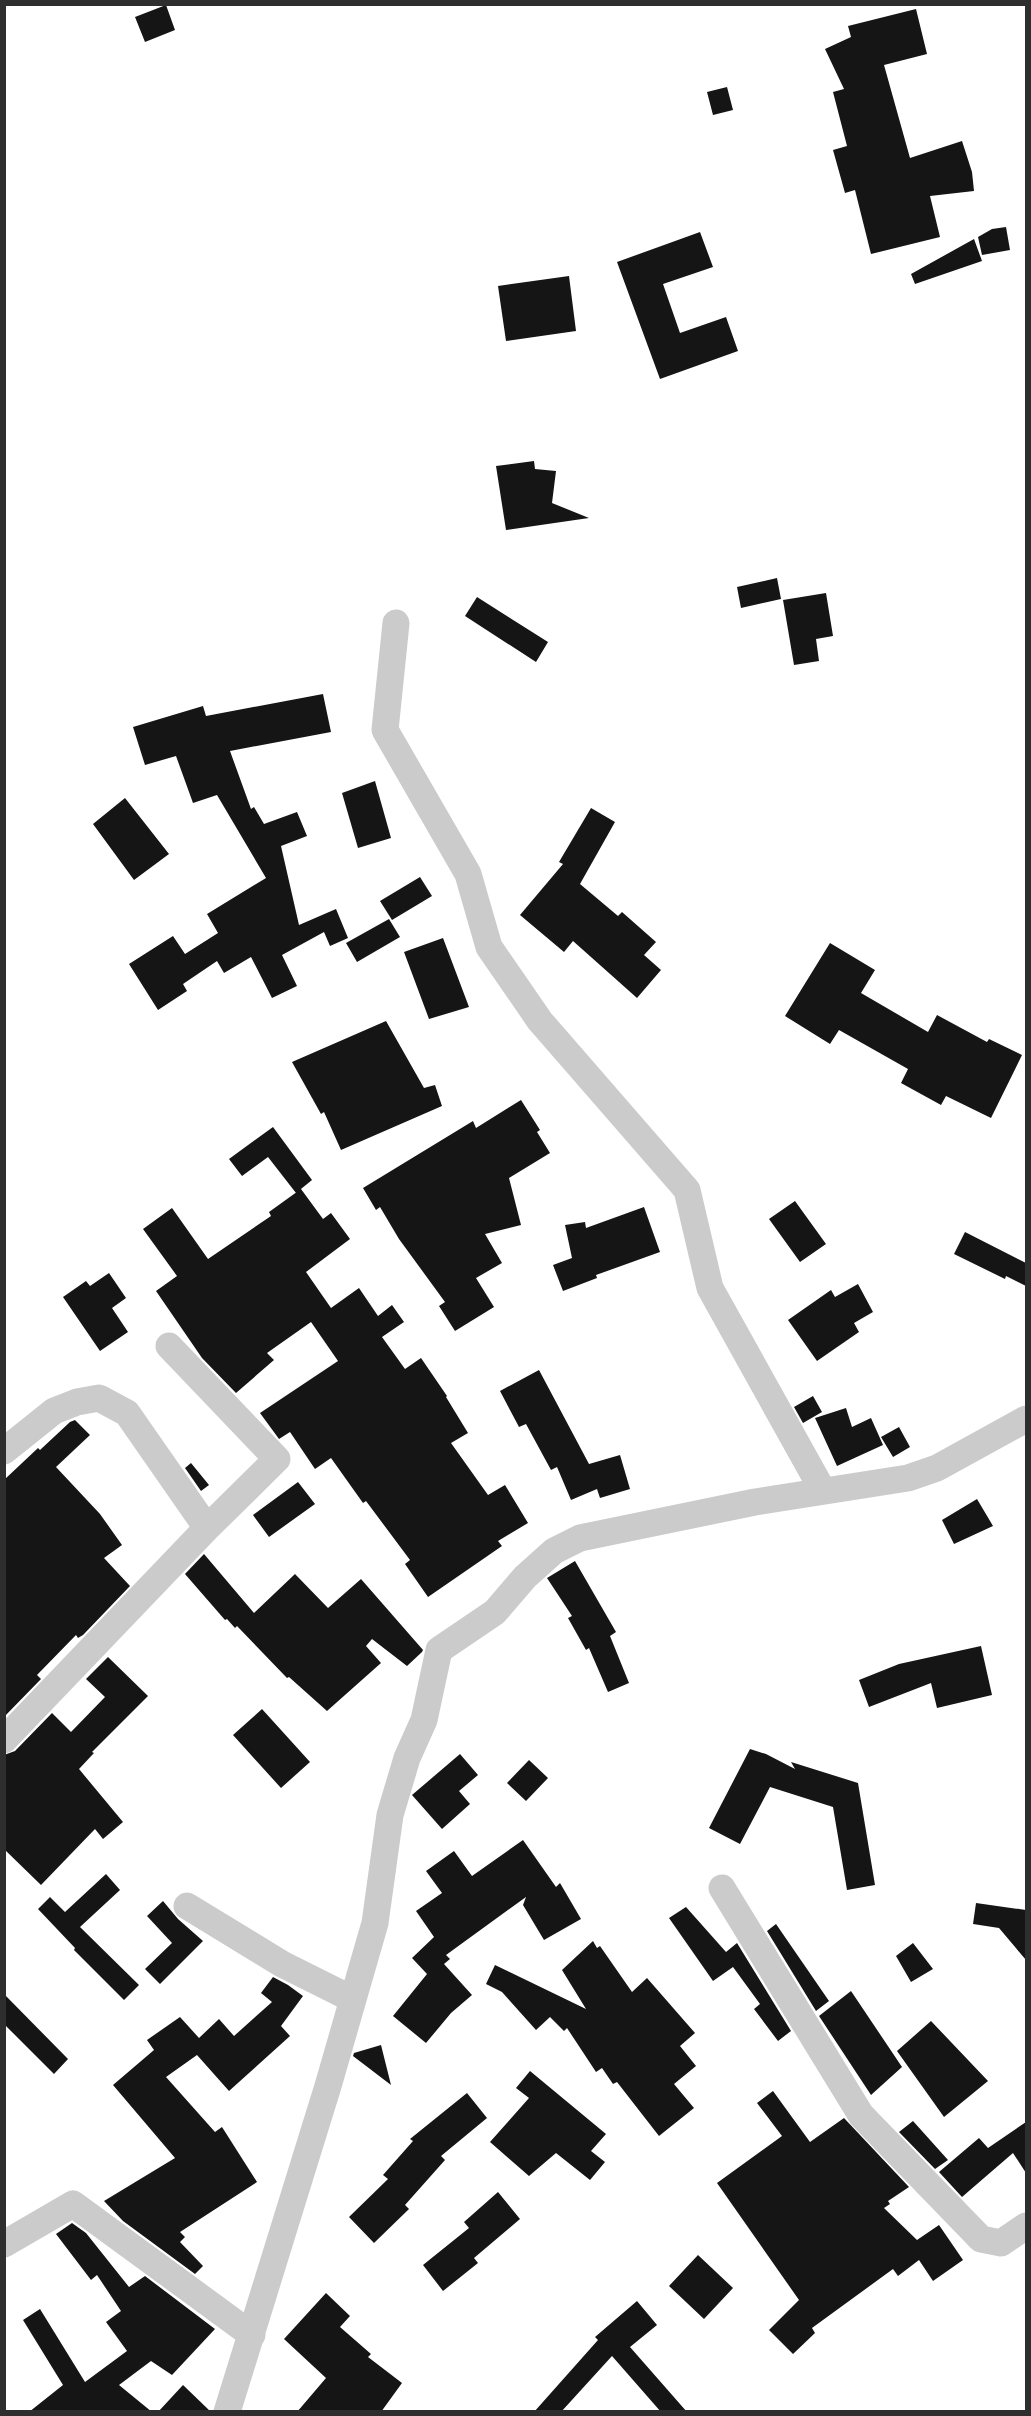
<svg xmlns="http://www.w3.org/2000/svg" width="1031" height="2416" viewBox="0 0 1031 2416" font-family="Commissioner,sans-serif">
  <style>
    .building { fill: #151515 }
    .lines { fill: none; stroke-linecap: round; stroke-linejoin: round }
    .street { stroke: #cbcbcb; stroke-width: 27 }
  </style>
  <rect width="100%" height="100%" fill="#fff"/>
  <path class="building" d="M166,5l9,25 -30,12 -10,-25z
    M916,9l11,45 -43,11 26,93 52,-17 10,31 2,19 -44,5 10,41 -69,17 -16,-64 -10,3 -12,-43 14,-4 -14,-54 11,-3 -19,-40 26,-12 -3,-11z
    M727,87l6,23 -20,5 -6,-23z
    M1006,227l4,23 -28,5 -4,-18 14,-8z
    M700,232l13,35 -50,17 17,49 46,-16 12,34 -78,28 -43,-117z
    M974,239l8,22 -67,23 -4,-10z
    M569,276l7,55 -70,10 -8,-55z
    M534,461l1,8 21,2 -4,32 37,15 -83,12 -10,-64z
    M777,578l4,21 -40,9 -4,-21z
    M826,593l7,43 -17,3 3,22 -25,4 -11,-65z
    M477,597l71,45 -12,20 -71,-46z
    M323,694l8,38 -101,19 21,58 3,-2 10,17 33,-12 10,24 -26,10 18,79 37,-16 12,29 -18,8 -6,-14 -42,23 15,31 -25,12 -21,-41 -27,16 -7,-12 -34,23 4,7 -29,19 -29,-46 44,-28 12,18 33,-21 -11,-19 59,-36 -49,-83 -24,8 -17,-47 -31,9 -12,-38 70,-21 3,10z
    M375,781l16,57 -33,10 -16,-55z
    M125,798l44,56 -35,26 -41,-56z
    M591,808l24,14 -35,62 38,32 4,-4 34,30 -12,13 17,15 -24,28 -64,-57 -9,11 -44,-37 43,-51 -4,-2z
    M420,877l12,19 -40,24 -12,-19z
    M389,919l11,18 -43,25 -11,-19z
    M443,938l26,69 -40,12 -25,-67z
    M830,943l45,27 -14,23 67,39 9,-17 50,27 2,-3 33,16 -31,63 -45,-22 -5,9 -40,-22 7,-14 -69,-39 -9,14 -45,-28z
    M386,1021l38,67 11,-3 7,21 -101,44 -17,-38 -3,2 -29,-52z
    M521,1100l19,30 -3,2 13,21 -41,25 12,47 -36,9 17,29 -26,15 18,29 -39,24 -16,-25 6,-4 -46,-63 -19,-32 -4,3 -13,-22 110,-67 3,7z
    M273,1127l39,53 -16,13 -28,-36 -26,19 -13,-17z
    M301,1189l22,30 8,-6 19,26 -44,33 25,36 28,-20 19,28 14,-11 12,17 -22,15 23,32 16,-11 26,38 -1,1 22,36 -17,10 37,52 17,-10 23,38 -30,18 4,5 -74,51 -23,-33 5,-4 -44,-59 -3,2 -32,-45 -16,11 -25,-37 -11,7 -19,-26 78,-52 -27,-39 -44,31 7,7 -38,33 -34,-35 -46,-67 21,-15 -34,-47 29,-21 36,51 63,-43 -2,-4z
    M795,1201l31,43 -26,18 -31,-43z
    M644,1207l16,45 -64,23 1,3 -34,13 -10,-26 19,-7 -7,-33 20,-3 1,6z
    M965,1232l61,31v23l-20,-10 -1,3 -51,-25z
    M109,1273l17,25 -14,10 16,24 -28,19 -37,-54 23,-16 4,5z
    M858,1284l15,28 -19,11 5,9 -42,29 -29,-41 43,-30 4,7z
    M539,1370l50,94 31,-9 10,34 -30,9 -3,-9 -26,11 -14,-33 -6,3 -25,-46 -7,3 -19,-36z
    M813,1396l9,16 -19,11 -9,-16z
    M846,1408l6,19 19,-9 12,27 -46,21 -22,-48z
    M75,1420l15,15 -34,32 44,47 22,31 -18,13 26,28 -47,49 -5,3 -2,-3 -39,40 4,4 -37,38v-237l34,-32 2,2 30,-28z
    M899,1427l11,20 -17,10 -12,-20z
    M191,1463l18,22 -8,6 -16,-23z
    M298,1482l17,22 -46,33 -16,-22z
    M977,1499l16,27 -39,18 -12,-24z
    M204,1554l50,59 41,-39 33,34 33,-29 62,71 -1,2 -15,14 -35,-27 -6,7 15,17 -54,48 -38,-34 -2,1 -50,-52 -2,2 -8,-9 -2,1 -40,-46z
    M575,1561l41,71 -6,4 19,47 -21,9 -19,-44 -3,2 -18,-32 4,-2 -25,-38z
    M981,1646l11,49 -55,13 -6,-25 -62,24 -10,-27 40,-16z
    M108,1657l40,39 -56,56 2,1 -15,16 44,53 -20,17 -8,-10 -54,56 -37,-36v-94l11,-4 37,-38 19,19 34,-35 -19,-18z
    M262,1709l48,53 -29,26 -48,-53z
    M750,1749l16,5 29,15 -4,-7 67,21 17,102 -28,5 -14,-83 -63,-20 -30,57 -31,-16z
    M460,1754l18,21 -19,16 11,13 -28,25 -30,-34z
    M529,1760l19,18 -22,23 -19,-18z
    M523,1840l33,47 4,-4 21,36 -37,21 -21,-35 3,-8 -80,58 4,4 -6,5 28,31 -21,18 -25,30 -33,-27 34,-42 -15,-16 22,-21 -18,-26 26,-18 -16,-22 28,-20 18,25z
    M106,1874l14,16 -40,37 59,58 -15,15 -50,-50 1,-2 -37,-39 12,-12 15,15z
    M163,1901l15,18 25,22 -43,43 -15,-15 27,-26 -25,-27z
    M976,1903l50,7v50l-27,-32 -26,-4z
    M686,1907l40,45 11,-9 54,88 -13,10 -24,-32 6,-5 -27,-37 -20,14 -44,-63z
    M776,1924l53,77 -13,10 -49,-80z
    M593,1941l4,7 3,-2 32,46 15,-14 48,55 -15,13 16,20 -22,18 20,24 -35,28 -42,-54 -4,2 -11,-16 -6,4 -29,-44 -3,3 -14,-14 -14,13 -34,-38 -16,-8 9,-19 91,44 -24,-39z
    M913,1943l20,26 -22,13 -15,-26z
    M273,1977l15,8 15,11 -22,30 9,10 -61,55 -32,-36 -31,22 49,55 7,-5 35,55 -77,50 5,5 -5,5 23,24 -8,8 -72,-53 -19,-20 71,-43 -62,-73 41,-35 -7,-10 33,-23 19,21 20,-19 15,17 38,-34 -11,-9z
    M851,1991l51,76 -31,28 -52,-79z
    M4,1994l64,65 -14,15 -50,-50z
    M931,2021l57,60 -44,36 -47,-66z
    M381,2045l10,40 -38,-29 1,-3z
    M530,2071l76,63 -15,17 14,11 -15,18 -34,-27 -27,23 -39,-34 39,-44 -13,-10z
    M773,2091l37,51 34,-24 65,69 -21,14 2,3 -6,4 33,32 22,-15 24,35 -30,21 -14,-21 -21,16 -5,-7 -81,59 3,5 -22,21 -24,-24 30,-30 -82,-117 65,-47 -25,-33z
    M467,2093l20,25 -46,38 4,4 -40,45 4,4 -35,34 -25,-26 39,-38 -5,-4 30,-34 -3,-2z
    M913,2121l35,39 -13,9 -36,-37z
    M1026,2122v51l-13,-20 -51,44 -23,-25 40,-34 9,10z
    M498,2192l22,27 -46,39 4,5 -35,28 -20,-26 46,-37 -5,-6z
    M72,2223l14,10 43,54 16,-11 70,53 -43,46 -21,-14 -32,24 33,27h-123l34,-27 -40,-65 17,-11 45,73 42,-31 -21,-29 15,-11 -24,-36 -6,5 -35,-46z
    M698,2255l35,33 -29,31 -35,-33z
    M326,2293l24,23 -10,11 31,27 -3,3 34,26 -21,29h-84l29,-34 -42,-39z
    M637,2301l20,24 -27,22 57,65h-26l-49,-56 -51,56h-27l64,-72 -3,-3z
    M183,2385l28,27h-53z"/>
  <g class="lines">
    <path class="street" d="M396,623l-11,107 83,144 21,73 51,74 147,169 23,98 113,203
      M4,1451l50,-40 23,-9 22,-4 28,15 80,115
      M4,1740l203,-212 70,-69 -108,-113
      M722,1888l139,227 120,124 20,4 25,-17
      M187,1906l95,58 70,35
      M4,2244l69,-40 179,131
      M227,2412l101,-326 47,-163 15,-108 17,-57 17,-38 15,-70 56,-38 30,-35 29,-26 26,-13 175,-36 153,-24 29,-10 89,-49"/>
  </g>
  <rect width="1031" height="2416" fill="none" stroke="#2e2e2e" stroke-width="12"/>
</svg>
